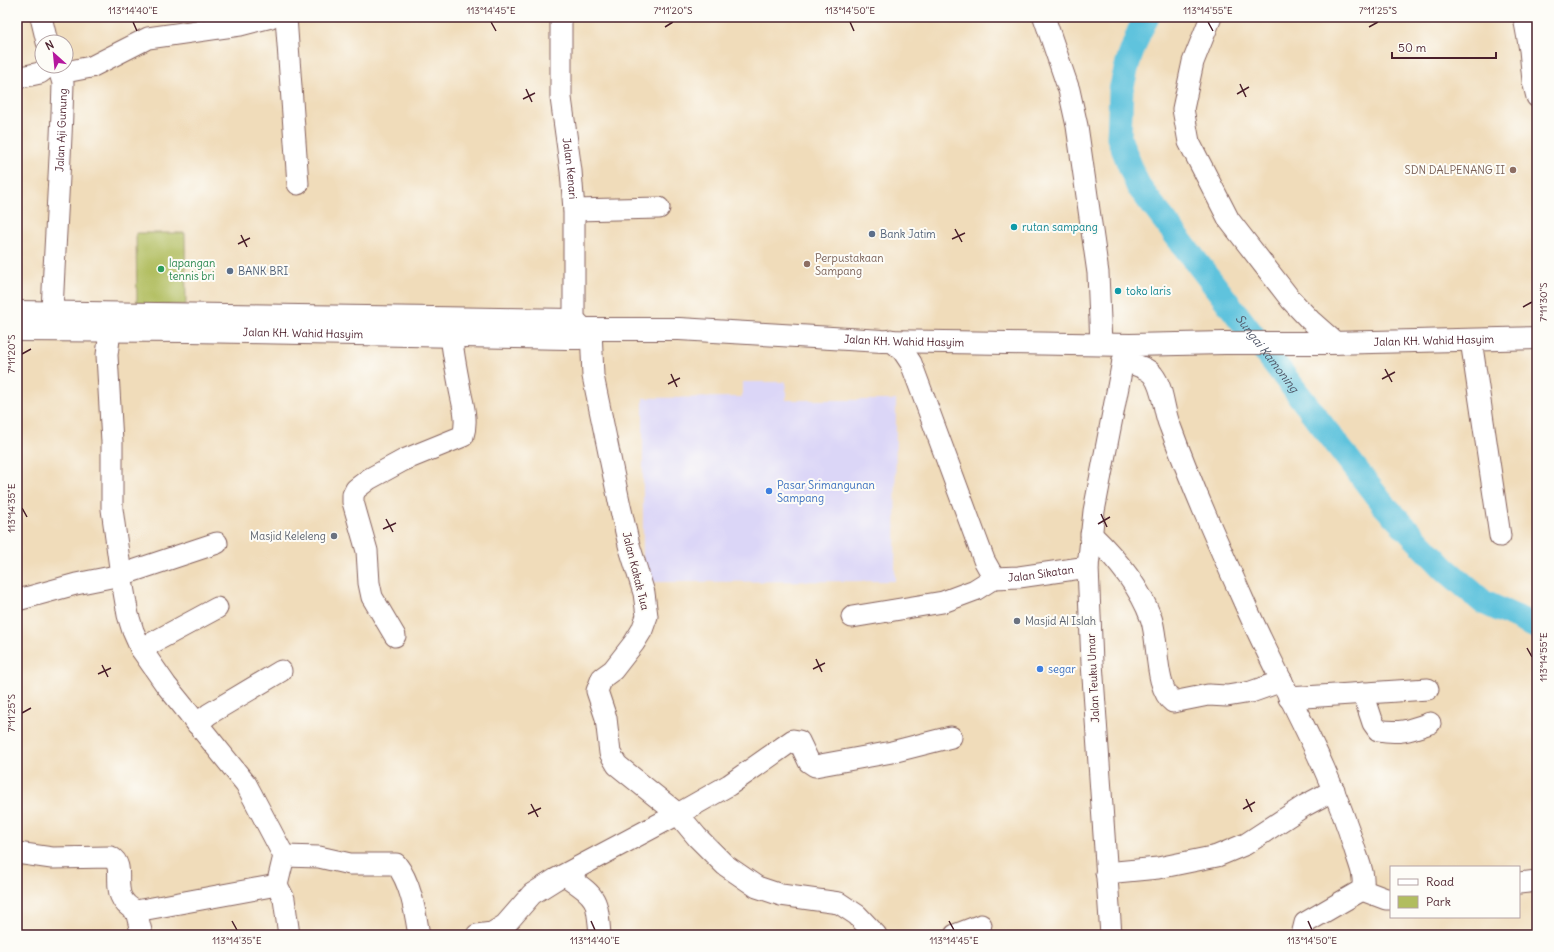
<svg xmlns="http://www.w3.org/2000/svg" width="1554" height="952" viewBox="0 0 1554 952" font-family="Delius,sans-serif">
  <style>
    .built { fill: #dbd6f7 }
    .green { fill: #b1bd5f; stroke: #7e6e45 }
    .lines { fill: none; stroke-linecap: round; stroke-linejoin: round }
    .river { stroke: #5fc3dd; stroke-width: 25 }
    .minor-casing { stroke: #84615d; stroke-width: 23 }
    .highway-casing { stroke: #84615d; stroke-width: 24 }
    .minor { stroke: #fff; stroke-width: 21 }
    .highway { stroke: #fff; stroke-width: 22 }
    .ticks { fill: none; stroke: #4a1f2b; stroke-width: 1.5 }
    .education-dot { fill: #8d6e63; stroke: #fdfcf7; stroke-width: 1.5 }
    .culture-dot { fill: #0f9aa8; stroke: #fdfcf7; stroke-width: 1.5 }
    .service-dot { fill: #5c6f8a; stroke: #fdfcf7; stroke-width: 1.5 }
    .leisure-dot { fill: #2e9e5b; stroke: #fdfcf7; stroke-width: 1.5 }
    .shop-dot { fill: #3f7fe0; stroke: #fdfcf7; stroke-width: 1.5 }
    .worship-dot { fill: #6b7280; stroke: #fdfcf7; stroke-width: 1.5 }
    .labels { text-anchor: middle; stroke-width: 4; stroke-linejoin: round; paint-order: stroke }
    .street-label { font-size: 11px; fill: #4a1f2b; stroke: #fdfcf7 }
    .education-label { font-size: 11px; fill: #785e54; stroke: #fdfcf7; text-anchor: end }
    .culture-label { font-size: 11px; fill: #0d838f; stroke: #fdfcf7; text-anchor: start }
    .service-label { font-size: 11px; fill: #4e5e75; stroke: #fdfcf7; text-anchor: start }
    .leisure-label { font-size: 11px; fill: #27864d; stroke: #fdfcf7; text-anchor: start }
    .shop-label { font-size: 11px; fill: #366cbe; stroke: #fdfcf7; text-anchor: start }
    .worship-label { font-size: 11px; fill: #5b616d; stroke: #fdfcf7; text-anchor: end }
    .water-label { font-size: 12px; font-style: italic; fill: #515869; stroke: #fdfcf7 }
    .neatline { fill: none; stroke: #4a1f2b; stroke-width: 1.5 }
    .ticks-label { font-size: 10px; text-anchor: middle; fill: #4a1f2b }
  </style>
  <rect width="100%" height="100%" fill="#fdfcf7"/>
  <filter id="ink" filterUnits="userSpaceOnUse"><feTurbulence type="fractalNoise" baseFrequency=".025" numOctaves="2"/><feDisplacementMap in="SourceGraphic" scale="8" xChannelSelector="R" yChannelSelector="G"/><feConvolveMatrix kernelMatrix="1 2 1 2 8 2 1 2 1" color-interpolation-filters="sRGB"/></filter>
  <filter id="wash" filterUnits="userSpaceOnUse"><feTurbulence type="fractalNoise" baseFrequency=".012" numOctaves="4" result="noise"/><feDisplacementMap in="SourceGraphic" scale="16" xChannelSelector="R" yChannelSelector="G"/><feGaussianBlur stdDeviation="0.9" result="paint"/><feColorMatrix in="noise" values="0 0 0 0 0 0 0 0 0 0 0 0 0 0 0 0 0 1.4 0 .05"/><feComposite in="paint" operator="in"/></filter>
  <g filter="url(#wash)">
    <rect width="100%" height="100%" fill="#f0dcba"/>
    <path class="built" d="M742,382h44v18h110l-1,181 -252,1v-184l99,-1z"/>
    <path class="green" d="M136,233h49l1,72h-49z"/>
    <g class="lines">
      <path class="river" id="s1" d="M1147,17l-8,15 -11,30 -7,28 -2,48 19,48 244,317 62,65 39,34 54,25"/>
    </g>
  </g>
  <g filter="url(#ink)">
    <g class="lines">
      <defs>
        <g id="minor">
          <path d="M41,17l6,25"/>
          <path d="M286,17l12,167"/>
          <path id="s2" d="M561,17v81l10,73 3,39v110"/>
          <path d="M1044,17l25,73 8,36 21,147 3,71"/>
          <path d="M1211,17l-18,45 -10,47 6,33 40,78 62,80 19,20 26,23"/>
          <path d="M1524,17l6,33 3,31 4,16"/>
          <path d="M17,78l23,-5 9,-7"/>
          <path d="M574,210l85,-2"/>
          <path id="s3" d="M52,313c3,-77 9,-153 11,-230l-3,-10 31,-6 57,-29 92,-13 31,-8"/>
          <path d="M110,331l-3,24 5,87v67l9,66 7,40 5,16 8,18 25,36 80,99 38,72 -7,29 7,14 5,36"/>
          <path d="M891,340l12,11 8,12 73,197 10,18"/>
          <path d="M1471,340l29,196"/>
          <path d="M1123,361c9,3 24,6 30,14 11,14 10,35 17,51 22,60 48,118 74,176 36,83 85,161 111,248 4,13 11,27 7,40l-57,33 -3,12"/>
          <path d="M1091,534c25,24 48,51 60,84 8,21 3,70 22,84l35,-7 19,1 24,-4 31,-11"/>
          <path d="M18,600l58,-16 45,-9 96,-32"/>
          <path id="s4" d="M852,617l91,-15 32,-12 19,-12 25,-1 69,-10"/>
          <path d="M395,636l-23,-39 -3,-14 -2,-32 -14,-49v-7l3,-6 13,-10 35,-19 59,-24c5,-16 0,-31 -3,-46 -4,-24 -10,-47 -9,-71"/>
          <path d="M141,649l76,-41"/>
          <path d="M1363,693l10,30 5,7c22,4 32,0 52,-7"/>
          <path d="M1289,698l139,-9"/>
          <path d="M197,724l12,-10 72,-43"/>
          <path d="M17,853l35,5 59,-1c18,11 -6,39 25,54l141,-26"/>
          <path d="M284,856l35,1 31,7h46c15,19 19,47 23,71"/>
          <path d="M1106,873l52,-5 59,-12 29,-12 58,-38 30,-16"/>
          <path d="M565,875c32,23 32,21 35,60"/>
          <path d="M1519,883l18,-2"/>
          <path d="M1362,890l24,9h5"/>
          <path d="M136,911l6,24"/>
          <path d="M477,935l15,-2 13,-8 27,-31 24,-15 122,-65 -61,-49 -7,-12 -4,-35 -9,-27 5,-13 11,-8 21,-27 8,-13 5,-14 -3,-23 -15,-48 -9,-39 -27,-130 -2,-47"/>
          <path d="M876,935l-19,-20 -18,-12 -58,-8 -24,-8 -32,-22 -28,-28 -19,-23 51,-29 64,-45 6,1 10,21 6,4 77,-14 59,-15"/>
          <path d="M955,935l26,-10"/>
          <path d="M1111,935l-19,-272 -4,-96 6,-56 29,-150 5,-12"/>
        </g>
        <g id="highway">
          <path id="s5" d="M17,312l557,8 9,9h96l203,12 248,4 95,-2h105l207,-5"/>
          <path id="s6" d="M17,330l172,1 378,7h12l4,-9"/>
        </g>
      </defs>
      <use href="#minor" class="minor-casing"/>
      <use href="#highway" class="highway-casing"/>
      <use href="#minor" class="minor"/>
      <use href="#highway" class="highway"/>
    </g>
  </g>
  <path class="ticks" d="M133,22l4,9M491,22l5,9M850,22l4,9M1208,22l5,9M665,27l8,-5M1369,27l9,-5M1240,84l6,13M526,89l6,13M1237,94l12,-7M523,99l12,-6M955,229l7,13M241,235l6,12M952,239l13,-6M238,244l12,-6M1523,307l9,-5M22,354l9,-5M1385,369l7,13M671,374l6,13M1382,379l13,-7M668,384l12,-6M22,508l5,9M1101,514l6,13M386,519l7,13M1098,524l12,-7M383,529l13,-6M1527,648l5,9M816,659l6,13M102,665l6,12M813,669l12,-6M98,674l13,-6M22,713l9,-5M1246,799l6,13M531,804l7,13M1243,809l12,-7M528,814l13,-6M232,921l5,9M591,921l4,9M949,921l5,9M1308,921l4,9"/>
  <g class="education-dot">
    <circle cx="1513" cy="170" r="4"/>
    <circle cx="807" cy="264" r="4"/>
  </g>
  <g class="culture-dot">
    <circle cx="1014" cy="227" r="4"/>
    <circle cx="1118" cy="291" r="4"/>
  </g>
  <g class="service-dot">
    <circle cx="872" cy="234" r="4"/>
    <circle cx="230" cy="271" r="4"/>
  </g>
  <circle class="leisure-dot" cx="161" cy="269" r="4"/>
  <g class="shop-dot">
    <circle cx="769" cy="491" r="4"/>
    <circle cx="1040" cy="669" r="4"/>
  </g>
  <g class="worship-dot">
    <circle cx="334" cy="536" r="4"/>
    <circle cx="1017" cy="621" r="4"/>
  </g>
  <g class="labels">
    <g class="street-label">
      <text dy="4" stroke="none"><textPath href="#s3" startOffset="183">Jalan Aji Gunung</textPath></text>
      <text dy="4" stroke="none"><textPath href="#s2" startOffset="152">Jalan Kenari</textPath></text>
      <text dy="4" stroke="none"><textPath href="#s6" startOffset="286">Jalan KH. Wahid Hasyim</textPath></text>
      <text dy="4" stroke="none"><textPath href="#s5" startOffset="891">Jalan KH. Wahid Hasyim</textPath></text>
      <text dy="4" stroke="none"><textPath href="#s5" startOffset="1421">Jalan KH. Wahid Hasyim</textPath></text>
      <text transform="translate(636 571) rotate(76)" y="4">Jalan Kakak Tua</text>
      <text dy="4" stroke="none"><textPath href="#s4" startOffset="196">Jalan Sikatan</textPath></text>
      <text transform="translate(1093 678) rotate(-93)" y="4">Jalan Teuku Umar</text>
    </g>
    <g class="education-label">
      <text x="1505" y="174">SDN DALPENANG II</text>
      <text x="815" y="262" text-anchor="start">Perpustakaan<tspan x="815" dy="13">Sampang</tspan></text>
    </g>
    <g class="culture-label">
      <text x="1022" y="231">rutan sampang</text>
      <text x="1126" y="295">toko laris</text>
    </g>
    <g class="service-label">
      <text x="880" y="238">Bank Jatim</text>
      <text x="238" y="275">BANK BRI</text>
    </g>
    <g class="leisure-label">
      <text x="169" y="267">lapangan<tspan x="169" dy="13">tennis bri</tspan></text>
    </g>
    <g class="shop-label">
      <text x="777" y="489">Pasar Srimangunan<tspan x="777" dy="13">Sampang</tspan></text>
      <text x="1048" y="673">segar</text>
    </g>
    <g class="worship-label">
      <text x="326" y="540">Masjid Keleleng</text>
      <text x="1025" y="625" text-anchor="start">Masjid Al Islah</text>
    </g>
    <g class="water-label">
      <text dy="4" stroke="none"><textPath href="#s1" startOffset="389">Sungai Kamoning</textPath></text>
    </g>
  </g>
  <rect width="1554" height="952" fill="none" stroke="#fdfcf7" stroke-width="44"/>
  <rect x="1390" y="866" width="130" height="52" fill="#fdfcf7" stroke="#b5a4a5"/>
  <rect x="1398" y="879" width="20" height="6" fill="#ffffff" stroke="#b5a4a5"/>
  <text x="1426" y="886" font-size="12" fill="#4a1f2b">Road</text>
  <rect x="1398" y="896" width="20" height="12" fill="#b1bd5f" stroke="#b5a4a5"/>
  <text x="1426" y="906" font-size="12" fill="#4a1f2b">Park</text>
  <g transform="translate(54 54) rotate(333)"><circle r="19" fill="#fdfcf7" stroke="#b5a4a5"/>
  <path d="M0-3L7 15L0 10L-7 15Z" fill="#b5179e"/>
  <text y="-6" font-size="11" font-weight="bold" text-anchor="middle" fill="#4a1f2b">N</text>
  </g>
  <path d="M1392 52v6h104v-6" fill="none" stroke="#4a1f2b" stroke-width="2"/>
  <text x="1398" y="52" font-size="12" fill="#4a1f2b" stroke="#fdfcf7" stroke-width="3" paint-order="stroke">50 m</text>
  <rect x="22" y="22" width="1510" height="908" class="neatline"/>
  <g class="ticks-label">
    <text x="133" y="14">113°14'40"E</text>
    <text x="491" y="14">113°14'45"E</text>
    <text x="673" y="14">7°11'20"S</text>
    <text x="850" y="14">113°14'50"E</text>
    <text x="1208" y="14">113°14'55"E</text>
    <text x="1378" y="14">7°11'25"S</text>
    <text transform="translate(1543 302) rotate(-90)" y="4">7°11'30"S</text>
    <text transform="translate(11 354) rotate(-90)" y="4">7°11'20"S</text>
    <text transform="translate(11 508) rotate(-90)" y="4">113°14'35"E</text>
    <text transform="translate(1543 657) rotate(-90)" y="4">113°14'55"E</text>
    <text transform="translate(11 713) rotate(-90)" y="4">7°11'25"S</text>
    <text x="237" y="944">113°14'35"E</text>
    <text x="595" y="944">113°14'40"E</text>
    <text x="954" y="944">113°14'45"E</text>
    <text x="1312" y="944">113°14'50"E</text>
  </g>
</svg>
